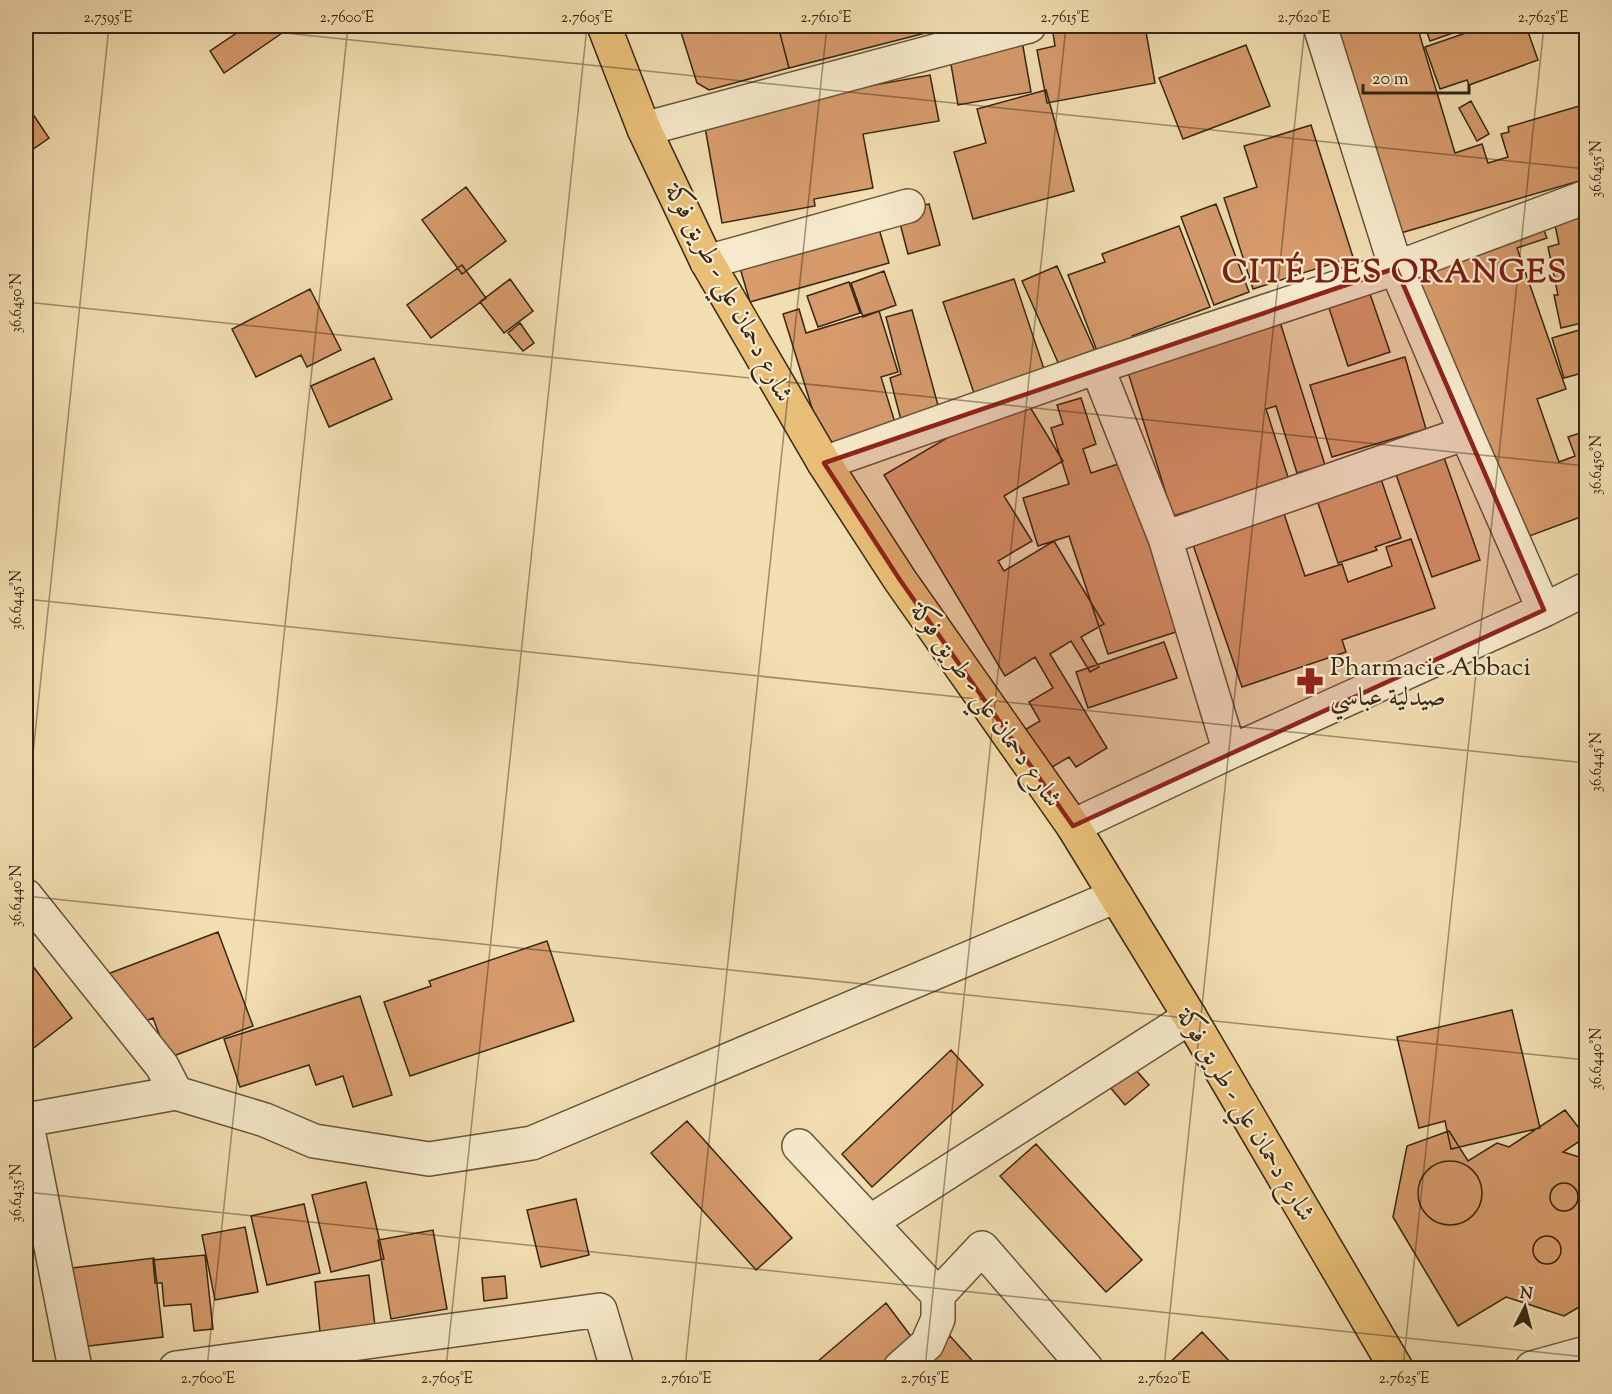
<svg xmlns="http://www.w3.org/2000/svg" width="1612" height="1394" viewBox="0 0 1612 1394" font-family="'Sorts Mill Goudy',Amiri,serif">
  <style>
    .building { fill: #d79b6c; stroke: #352714; stroke-width: 1.5 }
    .lines { fill: none; stroke-linecap: round; stroke-linejoin: round }
    .minor-casing { stroke: #64553b; stroke-width: 36 }
    .major-casing { stroke: #352714; stroke-width: 36 }
    .minor { stroke: #f7eacc; stroke-width: 33 }
    .major { stroke: #e9bf78; stroke-width: 33 }
    .marked { fill: #8f2418; fill-opacity: 0.2; stroke: #8f2418; stroke-width: 4.5; stroke-linejoin: round }
    .ticks { fill: none; stroke: #352714; stroke-width: 1.5; stroke-opacity: 0.45 }
    .labels { text-anchor: middle; stroke-width: 4.5; stroke-linejoin: round; paint-order: stroke }
    .street-label { font-size: 26px; fill: #352714; stroke: #f7eacc }
    .poi-label { font-size: 26px; fill: #352714; stroke: #f7eacc; text-anchor: start }
    .district-label { font-size: 32px; font-weight: bold; letter-spacing: 1.5px; fill: #7a1f14; stroke: #f7eacc }
    .neatline { fill: none; stroke: #352714; stroke-width: 2 }
    .ticks-label { font-size: 15px; text-anchor: middle; fill: #352714 }
  </style>
  <rect width="100%" height="100%" fill="#f2deb1"/>
  <filter id="stains"><feTurbulence type="fractalNoise" baseFrequency=".00333" numOctaves="4"/><feColorMatrix values="0 0 0 0 .2 0 0 0 0 .09 0 0 0 0 .02 0 0 0 .5 -.17"/></filter>
  <radialGradient id="worn" r=".72"><stop offset=".6" stop-color="#630" stop-opacity="0"/><stop offset="1" stop-color="#630" stop-opacity=".3"/></radialGradient>
  <path class="building" d="M247,26h38l3,3 -64,44 -14,-22z
    M679,26h99l11,42 -80,22 -12,-7z
    M778,26h166l1,2 -156,40z
    M1052,26h93l10,57 -108,20 -10,-53 18,-4z
    M1324,26h93l38,127 27,-9 6,19 20,-6 -7,-23 8,-2 -1,-5 78,-23v75l-199,58z
    M1425,26h48l-43,15z
    M1486,26h40l12,34 -69,25 -2,-5 -27,9 -15,-42z
    M1021,35l10,57 -73,13 -10,-58z
    M1246,45l24,61 -87,33 -24,-61z
    M930,75l9,46 -76,13 10,54 -59,11 1,7 -93,17 -19,-107z
    M1046,90l28,101 -101,28 -19,-67 32,-9 -9,-34z
    M1471,101l18,33 -12,7 -18,-33z
    M26,104l23,34 -23,16z
    M1311,125l42,132 -100,32 -29,-91 33,-11 -13,-41z
    M466,187l40,54 -44,33 -40,-54z
    M929,204l11,41 -32,9 -11,-42z
    M1216,204l33,88 -35,13 -33,-88z
    M1586,208v114l-25,6 -7,-33h4l-10,-48 11,-3 -6,-29z
    M874,212l15,51 -139,39 -15,-51z
    M1541,223l6,15 -30,10 49,141 -29,10 22,63 16,-6 -7,-19 18,-6v84l-73,27 -99,-274z
    M1179,226l31,81 -78,29v2l-35,13 -29,-76 37,-13 -3,-8z
    M462,265l24,33 -55,40 -24,-33z
    M1057,266l38,85 -35,16 -38,-86z
    M884,271l12,34 -33,12 -12,-34z
    M510,279l23,32 -29,22 -24,-31z
    M1014,279l31,93 -70,24 -32,-94z
    M849,282l11,31 -42,14 -11,-31z
    M310,289l31,61 -34,17 -6,-12 -45,22 -24,-48z
    M1370,294l20,58 -42,14 -19,-58z
    M799,309l7,24 73,-22 19,61 -17,5 15,49 -72,21 -41,-133z
    M912,310l27,99 -38,11 -11,-42 11,-4 -15,-57z
    M1280,322l45,143 -28,8 -21,-67 -10,3 23,71 -116,36 -46,-147z
    M520,323l14,20 -11,8 -15,-18z
    M1586,328v44l-22,6 -12,-40z
    M1405,357l21,72 -94,28 -22,-72z
    M374,358l18,41 -63,28 -18,-41z
    M1022,394l41,67 -59,35 28,45 -34,20 6,10 50,-30 50,83 -23,13 18,30 -9,5 -19,-31 -21,13 57,94 -31,19 -7,-10 -22,13 -24,-39 17,-10 -11,-19 24,-14 -18,-31 -30,19 -121,-201z
    M1081,398l15,46 -13,5 8,24 33,-11 55,169 -71,23 -39,-118 -31,10 -15,-48 46,-14 -18,-56 12,-4 -6,-19z
    M1441,449l39,111 -48,17 -39,-111z
    M1380,476l21,62 -26,9 2,3 -39,13 -22,-66z
    M1282,508l23,68 37,-12 6,18 44,-16 -6,-19 25,-8 24,69 -93,32 4,12 -104,35 -51,-148z
    M1164,642l13,36 -89,30 -12,-36z
    M218,932l35,94 -85,32 -15,-40 -27,11 -21,-54z
    M547,941l27,80 -164,55 -26,-74 47,-16 -2,-5z
    M26,957l46,61 -46,36z
    M360,996l32,99 -39,12 -10,-31 -27,9 -7,-20 -69,22 -16,-48z
    M1512,1010l28,118 -89,21 -6,-28 -26,7 -22,-91z
    M951,1050l32,35 -111,102 -30,-33z
    M1128,1061l21,24 -24,20 -21,-25z
    M1565,1110l21,27 -23,15 23,7v144l-22,13 -58,-19 -48,29 -65,-109 14,-71 42,-15 19,30 29,-18 12,4z
    M687,1121l105,117 -36,32 -105,-117z
    M1036,1144l106,116 -36,32 -106,-116z
    M1418 1193a32 32 0 1 1 64 0a32 32 0 1 1-64 0Z
    M366,1182l18,77 -53,13 -19,-77z
    M1550 1197a14 14 0 1 1 28 0a14 14 0 1 1-28 0Z
    M576,1199l13,56 -48,12 -14,-57z
    M304,1204l16,69 -53,12 -16,-69z
    M245,1227l13,65 -43,8 -13,-65z
    M433,1230l14,79 -56,10 -13,-79z
    M1533 1250a14 14 0 1 1 28 0a14 14 0 1 1-28 0Z
    M205,1255l8,74 -19,2 -3,-27 -27,2 -2,-23h-7l-2,-23z
    M154,1258l9,79 -90,11 -9,-79z
    M369,1275l6,51 -55,6 -5,-50z
    M505,1276l2,22 -23,3 -2,-23z
    M886,1303l27,36 -35,29h-68z
    M1202,1332l32,34 -3,2h-67z
    M950,1336l29,32h-65z
    M26,1343l6,21 -6,2z"/>
  <g class="lines">
    <defs>
      <path id="minor" d="M1320,26l76,242 70,165 78,177
        M644,129l385,-103
        M707,262l201,-56
        M1097,367l68,171 65,214
        M824,463l273,-96 299,-99 190,-71
        M1165,538l301,-105
        M1073,826l157,-74 314,-142 42,-21
        M26,896l136,170 14,27 89,27 49,21 115,18 103,-16 584,-247
        M26,1120l49,248
        M26,1120l150,-27
        M799,1146l71,76
        M176,1368l424,-58 17,58
        M900,1368l27,-24 11,-25v-24
        M1086,1368l-104,-120 -44,47 -68,-73 320,-205
        M1532,1368l54,-15"/>
      <path id="major" d="M604,26l40,103 63,133 117,201 76,117 173,246 117,191 206,351"/>
    </defs>
    <use href="#minor" class="minor-casing"/>
    <use href="#major" class="major-casing"/>
    <use href="#minor" class="minor"/>
    <use href="#major" class="major"/>
  </g>
  <path class="marked" d="M1396,268l148,342 -471,216 -173,-246 -76,-117z"/>
  <path class="ticks" d="M217,26l1369,143M26,302l1560,164M26,599l1560,164M26,821l83,-795M26,896l1560,164M26,1192l1560,165M207,1368l141,-1342M446,1368l141,-1342M685,1368l142,-1342M925,1368l141,-1342M1164,1368l141,-1342M1403,1368l141,-1342"/>
  <defs>
    <symbol id="pharmacy-bare" viewBox="-9 -9 18 18"><path d="M-2-6h4v4h4v4h-4v4h-4v-4h-4v-4h4Z" fill="#8f2418" stroke="#f7eacc" stroke-width="2.5" paint-order="stroke"/></symbol>
  </defs>
  <g fill-rule="evenodd">
    <use href="#pharmacy-bare" x="1291" y="662" width="38" height="38"/>
  </g>
  <g class="labels">
    <g class="street-label">
      <text transform="translate(730 292) rotate(62)" y="9">شارع دحمان علي - طريق فوكة</text>
      <text transform="translate(987 704) rotate(55)" y="9">شارع دحمان علي - طريق فوكة</text>
      <text transform="translate(1247 1114) rotate(59)" y="9">شارع دحمان علي - طريق فوكة</text>
    </g>
    <g class="poi-label">
      <text x="1330" y="675">Pharmacie Abbaci<tspan x="1330" dy="30">صيدلية عباسي</tspan></text>
    </g>
    <g class="district-label">
      <text x="1395" y="282">CITÉ DES ORANGES</text>
    </g>
  </g>
  <rect width="1612" height="1394" fill="none" stroke="#f2deb1" stroke-width="66"/>
  <g transform="translate(1525 1307) rotate(6)" stroke="#f7eacc" stroke-width="4.5" paint-order="stroke">
  <path d="M0-4.5L10 22L0 15L-10 22Z" fill="#352714"/>
  <text y="-9" font-size="16" font-weight="bold" text-anchor="middle" fill="#352714">N</text>
  </g>
  <path d="M1363 84v9h106v-9" fill="none" stroke="#352714" stroke-width="3"/>
  <text x="1372" y="84" font-size="18" fill="#352714" stroke="#f7eacc" stroke-width="4.5" paint-order="stroke">20 m</text>
  <rect x="33" y="33" width="1546" height="1328" class="neatline"/>
  <g class="ticks-label">
    <text x="108" y="22">2.7595°E</text>
    <text x="347" y="22">2.7600°E</text>
    <text x="587" y="22">2.7605°E</text>
    <text x="826" y="22">2.7610°E</text>
    <text x="1065" y="22">2.7615°E</text>
    <text x="1304" y="22">2.7620°E</text>
    <text x="1543" y="22">2.7625°E</text>
    <text transform="translate(1596 169) rotate(-90)" y="5">36.6455°N</text>
    <text transform="translate(16 303) rotate(-90)" y="5">36.6450°N</text>
    <text transform="translate(1596 465) rotate(-90)" y="5">36.6450°N</text>
    <text transform="translate(16 600) rotate(-90)" y="5">36.6445°N</text>
    <text transform="translate(1596 762) rotate(-90)" y="5">36.6445°N</text>
    <text transform="translate(16 896) rotate(-90)" y="5">36.6440°N</text>
    <text transform="translate(1596 1059) rotate(-90)" y="5">36.6440°N</text>
    <text transform="translate(16 1193) rotate(-90)" y="5">36.6435°N</text>
    <text x="208" y="1383">2.7600°E</text>
    <text x="447" y="1383">2.7605°E</text>
    <text x="686" y="1383">2.7610°E</text>
    <text x="925" y="1383">2.7615°E</text>
    <text x="1164" y="1383">2.7620°E</text>
    <text x="1404" y="1383">2.7625°E</text>
  </g>
  <rect width="100%" height="100%" filter="url(#stains)"/>
  <rect width="100%" height="100%" fill="url(#worn)"/>
</svg>
